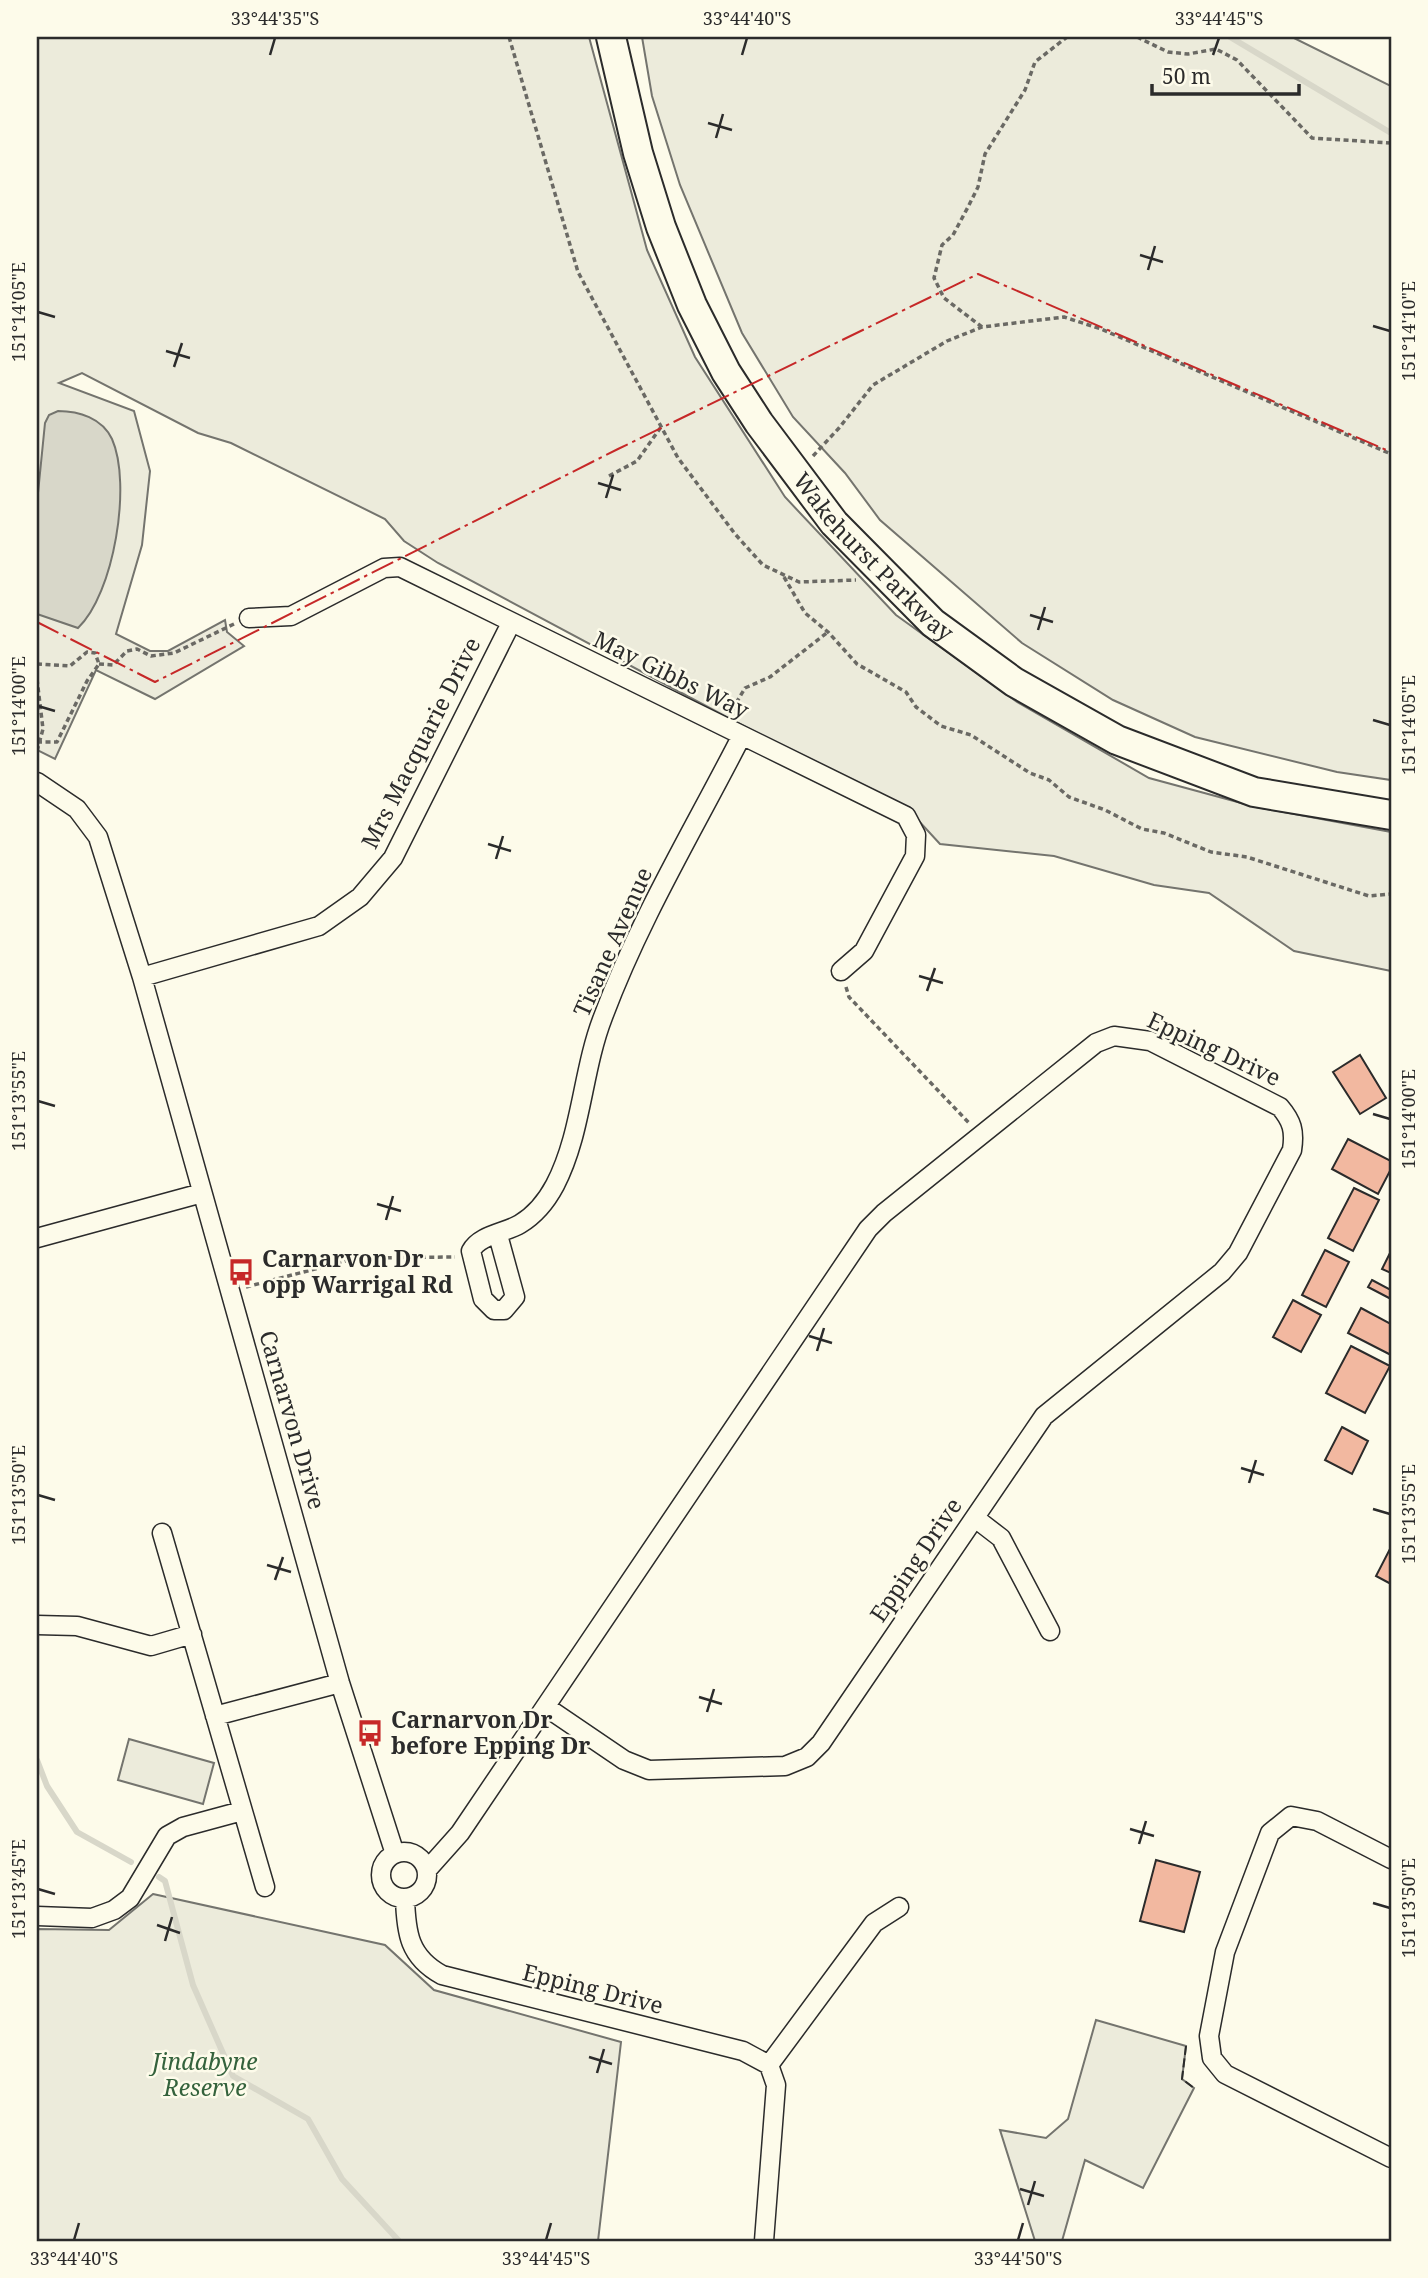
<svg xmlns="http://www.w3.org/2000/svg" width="1428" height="2278" viewBox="0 0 1428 2278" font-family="'Noto Serif',serif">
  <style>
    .green { fill: #ecebdb; stroke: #74746e; stroke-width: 2 }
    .water { fill: #d8d7c9; stroke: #74746e; stroke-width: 2 }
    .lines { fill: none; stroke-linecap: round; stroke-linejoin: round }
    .stream { stroke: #d8d7c9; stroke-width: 6 }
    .building { fill: #f2b8a0; stroke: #2b2b2b; stroke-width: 2 }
    .street-casing { stroke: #2b2b2b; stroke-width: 21 }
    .primary-casing { stroke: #2b2b2b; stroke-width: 32 }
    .path { stroke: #6a6964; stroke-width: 3.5; stroke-dasharray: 5 3.5; stroke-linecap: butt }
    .street { stroke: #fdfbea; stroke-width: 18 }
    .primary { stroke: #fdfbea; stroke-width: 28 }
    .fence { stroke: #2b2b2b; stroke-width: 2; stroke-dasharray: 9 3.5; stroke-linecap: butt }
    .power { stroke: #c62828; stroke-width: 2; stroke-dasharray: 24 5 3.5 5; stroke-linecap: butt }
    .ticks { fill: none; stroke: #2b2b2b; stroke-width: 2.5 }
    .labels { text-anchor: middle; stroke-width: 5; stroke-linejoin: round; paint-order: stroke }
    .street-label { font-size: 23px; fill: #2b2b2b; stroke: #fdfbea }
    .poi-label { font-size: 23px; font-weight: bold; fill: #2b2b2b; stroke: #fdfbea; text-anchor: start }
    .park-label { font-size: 23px; font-style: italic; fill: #34623c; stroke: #fdfbea }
    .neatline { fill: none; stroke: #2b2b2b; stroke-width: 2.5 }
    .ticks-label { font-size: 18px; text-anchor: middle; fill: #2b2b2b }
  </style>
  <rect width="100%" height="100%" fill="#fdfbea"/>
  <path class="green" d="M37,37h552l58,213 48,107 90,140 111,118 121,87 132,76 107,29 135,25v139l-97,-20 -85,-58 -55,-8 -100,-29 -114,-12 -34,-37 -155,-77 -313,-167 -34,-22 -19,-22 -154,-76 -33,-10 -116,-60 -23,10 75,28 16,60 -8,74 -26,89 34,17h18l57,-31 2,12 17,14 -89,53 -59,-29 -41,89 -18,-9z
    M642,37h650l99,49v694l-54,-8 -142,-35 -82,-37 -91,-57 -142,-123 -35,-47 -52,-56 -51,-84 -62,-148 -28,-89z
    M129,1739l85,24 -11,41 -85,-24z
    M153,1894l232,51 49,45 187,52 -23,199h-561v-312l72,1z
    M1096,2020l90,26 -4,33 12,9 -51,100 -58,-28 -23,81h-27l-35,-111 46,8 22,-19z"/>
  <path class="water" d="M58,411c21,0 44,7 54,28 20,45 2,155 -34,189l-41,-14v-111l8,-80 4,-8z"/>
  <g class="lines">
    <path class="stream" d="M1230,37l161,96
      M37,1760l10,26 30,46 54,30
      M159,1877l6,4 28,104 40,91 75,43 34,60 57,62"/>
  </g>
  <path class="building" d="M1360,1055l26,43 -26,16 -27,-42z
    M1348,1139l43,22v8l-13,25 -46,-25z
    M1354,1188l25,12 -26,51 -25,-13z
    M1325,1250l24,12 -23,45 -24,-12z
    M1391,1251v22l-9,-4z
    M1372,1280l19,10v9l-23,-12z
    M1293,1300l28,15 -20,37 -28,-15z
    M1361,1308l30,16v31l-43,-22z
    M1351,1346l39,20 -25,47 -39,-20z
    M1342,1427l26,14 -16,33 -27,-14z
    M1391,1547v37l-15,-8z
    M1156,1860l44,12 -16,60 -44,-11z"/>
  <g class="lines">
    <defs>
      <path id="street" d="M249,618l42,-2 93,-48 16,-1 506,249 10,19 -1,21 -51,95 -23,20
        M37,782l40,27 21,28 44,140 198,706 55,171
        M142,977l177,-51 41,-29 33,-39 118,-235
        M498,1235l17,62 -11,13h-10l-11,-11 -12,-48c8,-16 34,-18 49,-27 15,-9 27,-24 35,-39 27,-52 27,-114 48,-168 36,-97 91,-188 138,-280
        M37,1238l165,-45
        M975,1518l26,20 49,93
        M162,1533l103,354
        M37,1625l40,1 74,20 41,-12
        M215,1716l125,-33
        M381 1875a23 23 0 1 1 46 0a23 23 0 1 1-46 0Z
        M1391,1859l-74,-38 -26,-5 -21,17 -45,119 -16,84 3,22 13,16 166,84
        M427,1870l33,-37 408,-604 16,-16 212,-170 18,-7 36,5 130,66c12,14 15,24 12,43l-54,103 -16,19 -178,144 -223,327 -14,14 -22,9 -136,4 -25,-10 -78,-53
        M405,1898c1,35 4,59 37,77l301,76 26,14 7,20 -12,156
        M37,1916l55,2 22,-8 16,-12 37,-62 16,-9 59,-16
        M769,2065l105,-142 25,-16"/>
      <g id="primary">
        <path id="s1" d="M611,37l27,116 23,74 31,78 34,67 33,51 75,100 99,100 81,59 103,58 137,52 137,23"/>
      </g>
    </defs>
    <use href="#street" class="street-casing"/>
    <use href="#primary" class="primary-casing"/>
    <path class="path" d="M509,37l69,235 100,186 57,76 28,31 36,17 57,-2
      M1137,37l31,15 20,2 28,-5 21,11 75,78 79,5
      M982,327l-38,-29 -10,-20 8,-33 11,-10 15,-28 10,-20 7,-33 40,-64 10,-28 32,-25
      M813,456l26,-28 34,-43 74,-44 35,-14 82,-10 37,12 290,125
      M609,476l28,-15 24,-34
      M784,577l21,36 23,19 29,32 49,28 10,15 25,19 30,9 59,38 19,7 20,17 36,13 37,19 22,4 47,19 36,5 122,39 22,-2
      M37,664l33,2 17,-14 8,1 4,11
      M99,664l14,1 14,-14 10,-2 14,7 23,-3 60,-29
      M37,679l6,50 -6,22
      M732,710l13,-22 25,-11 58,-45
      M37,742h20l30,-61 12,-17
      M846,987l3,10 120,126
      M246,1287l111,-29 98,-1"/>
    <use href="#street" class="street"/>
    <use href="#primary" class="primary"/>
    <path class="fence" d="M1186,2046l-4,33 12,9"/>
    <path class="power" d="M37,622l118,60 463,-233 360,-175 413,178"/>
  </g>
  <path class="ticks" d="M270,55l5,-17M742,55l5,-17M1213,55l6,-17M708,123l24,7M716,138l7,-24M1140,255l23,7M1148,270l7,-24M38,312l17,5M1373,326l17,5M166,351l24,7M174,367l8,-24M598,483l23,7M606,498l7,-23M1030,615l23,7M1038,630l7,-23M38,706l17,5M1373,720l17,5M488,844l23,7M496,859l7,-23M919,976l24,7M927,991l8,-23M38,1101l17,5M1373,1114l17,5M377,1204l24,7M386,1220l7,-24M809,1336l23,7M817,1351l7,-23M1241,1468l23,7M1249,1483l7,-23M38,1495l17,5M1373,1509l17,5M267,1565l24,7M275,1580l8,-23M699,1697l23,7M707,1712l7,-23M1130,1829l24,7M1139,1844l7,-23M38,1889l17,5M1373,1903l17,5M157,1925l23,8M165,1941l7,-24M589,2057l23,7M597,2073l7,-24M1020,2189l24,7M1028,2205l7,-24M74,2240l5,-17M546,2240l5,-17M1018,2240l5,-17"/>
  <defs>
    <symbol id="bus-bare" viewBox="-9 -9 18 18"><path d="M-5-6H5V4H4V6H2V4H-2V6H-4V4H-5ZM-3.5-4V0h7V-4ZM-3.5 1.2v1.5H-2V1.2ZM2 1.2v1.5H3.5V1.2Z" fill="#c62828" stroke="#fdfbea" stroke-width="2.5" paint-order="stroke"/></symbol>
  </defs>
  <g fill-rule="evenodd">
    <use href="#bus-bare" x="222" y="1253" width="38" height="38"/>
    <use href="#bus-bare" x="351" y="1714" width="38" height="38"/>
  </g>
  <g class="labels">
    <g class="street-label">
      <text dy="8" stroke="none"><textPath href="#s1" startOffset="593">Wakehurst Parkway</textPath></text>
      <text transform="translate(671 675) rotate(26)" y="8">May Gibbs Way</text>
      <text transform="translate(421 743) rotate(-63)" y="8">Mrs Macquarie Drive</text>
      <text transform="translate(613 942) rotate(-66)" y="8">Tisane Avenue</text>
      <text transform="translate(1214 1049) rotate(25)" y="8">Epping Drive</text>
      <text transform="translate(292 1420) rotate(74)" y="8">Carnarvon Drive</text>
      <text transform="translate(916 1560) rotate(-56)" y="8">Epping Drive</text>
      <text transform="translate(593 1989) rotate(14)" y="8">Epping Drive</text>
    </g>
    <g class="poi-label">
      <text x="262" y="1267">Carnarvon Dr<tspan x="262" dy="26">opp Warrigal Rd</tspan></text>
      <text x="391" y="1728">Carnarvon Dr<tspan x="391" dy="26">before Epping Dr</tspan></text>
    </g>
    <g class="park-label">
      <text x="205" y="2070">Jindabyne<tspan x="205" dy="26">Reserve</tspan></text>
    </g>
  </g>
  <rect width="1428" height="2278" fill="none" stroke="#fdfbea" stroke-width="77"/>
  <path d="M1152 84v10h147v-10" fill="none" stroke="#2b2b2b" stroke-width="3.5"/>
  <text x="1162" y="84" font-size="21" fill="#2b2b2b" stroke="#fdfbea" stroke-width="5" paint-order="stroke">50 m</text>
  <rect x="38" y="38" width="1352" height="2202" class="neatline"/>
  <g class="ticks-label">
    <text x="275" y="25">33°44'35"S</text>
    <text x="747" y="25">33°44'40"S</text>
    <text x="1219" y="25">33°44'45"S</text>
    <text transform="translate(19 312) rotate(-90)" y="6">151°14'05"E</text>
    <text transform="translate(1409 331) rotate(-90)" y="6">151°14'10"E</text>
    <text transform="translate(19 706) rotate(-90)" y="6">151°14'00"E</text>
    <text transform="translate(1409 725) rotate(-90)" y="6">151°14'05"E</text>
    <text transform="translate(19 1101) rotate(-90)" y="6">151°13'55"E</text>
    <text transform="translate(1409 1119) rotate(-90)" y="6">151°14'00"E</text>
    <text transform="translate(19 1495) rotate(-90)" y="6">151°13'50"E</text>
    <text transform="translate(1409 1514) rotate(-90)" y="6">151°13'55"E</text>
    <text transform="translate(19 1889) rotate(-90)" y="6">151°13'45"E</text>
    <text transform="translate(1409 1908) rotate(-90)" y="6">151°13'50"E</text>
    <text x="74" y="2265">33°44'40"S</text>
    <text x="546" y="2265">33°44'45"S</text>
    <text x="1018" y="2265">33°44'50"S</text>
  </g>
</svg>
